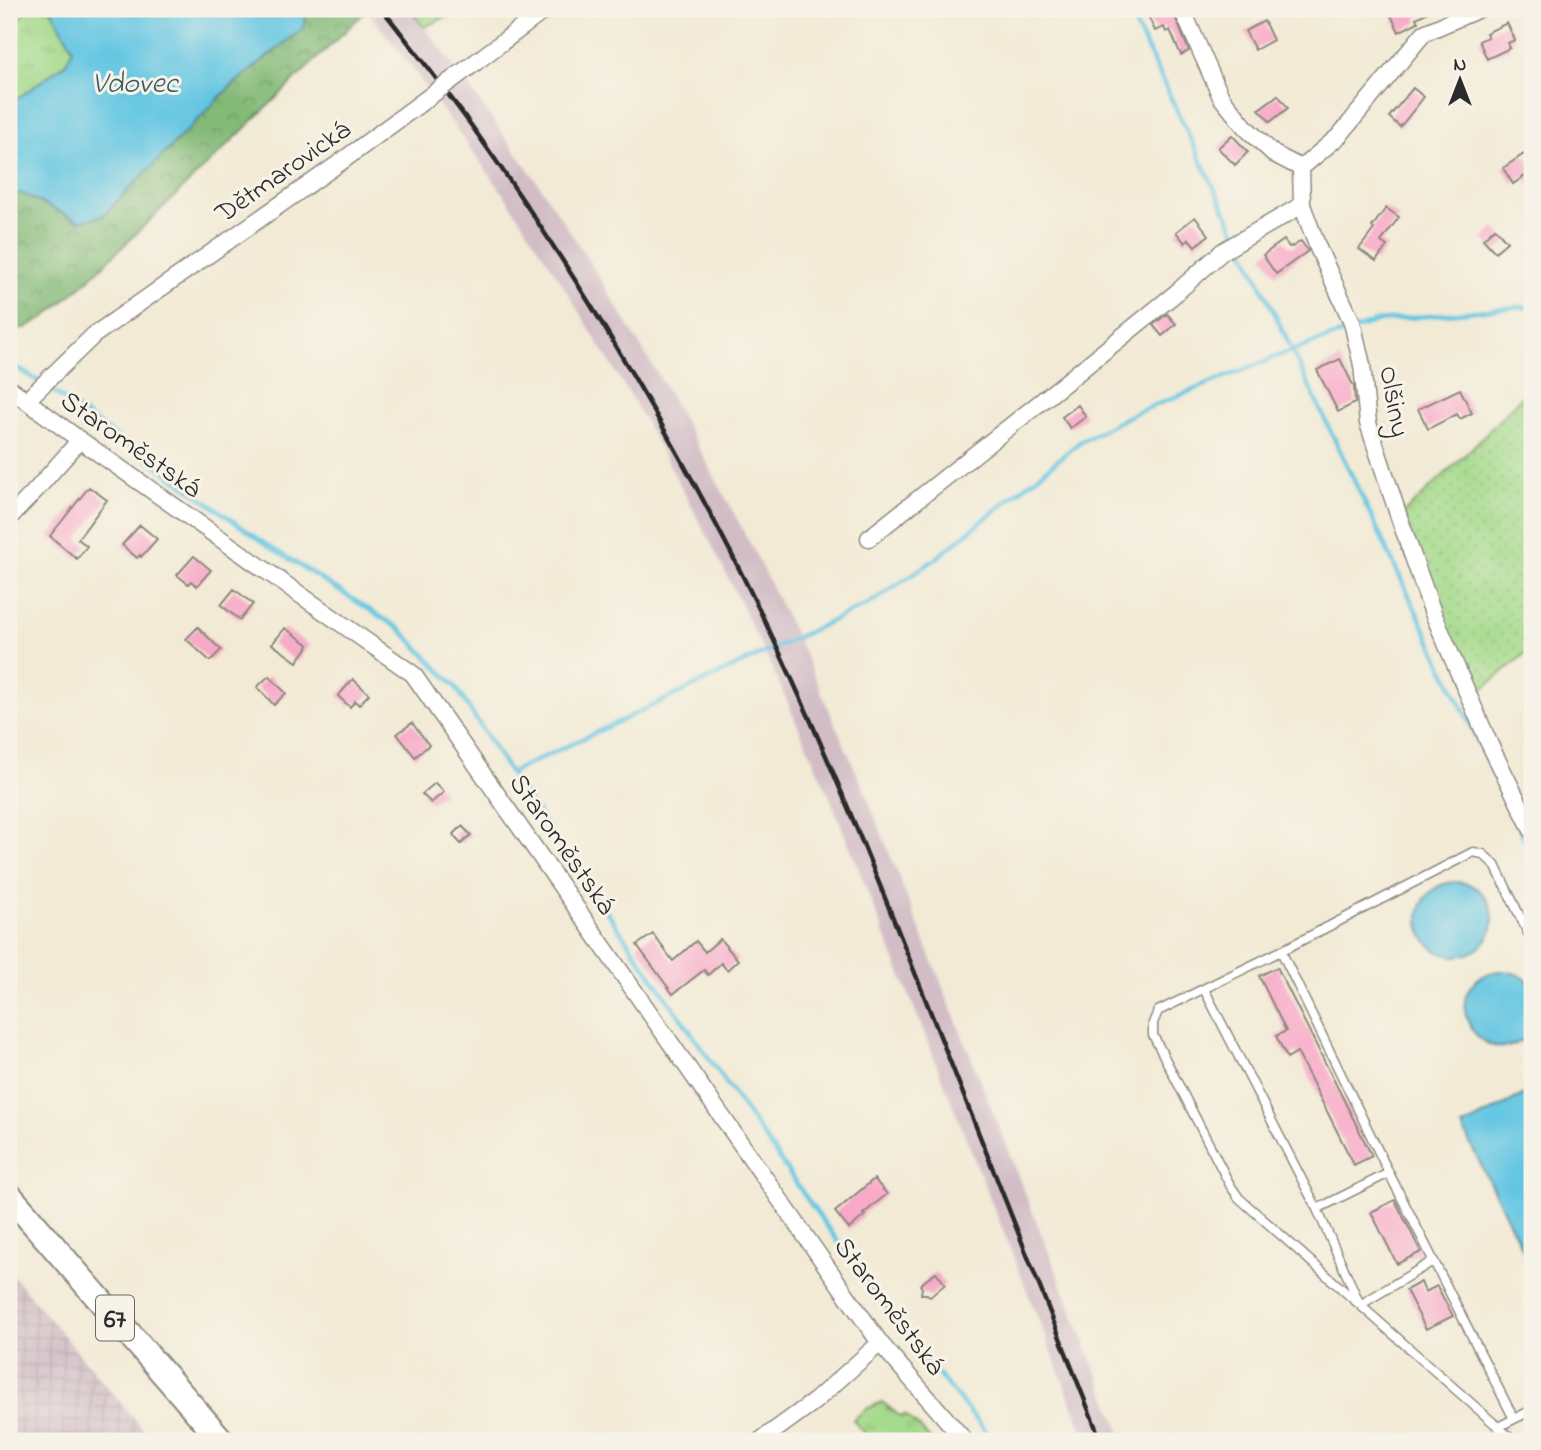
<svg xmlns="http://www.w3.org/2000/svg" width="1541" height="1450" viewBox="0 0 1541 1450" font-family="'Indie Flower',sans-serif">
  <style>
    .industrial { fill: url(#industrial-grid) }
    .railway { fill: #d2bdc6 }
    .grass { fill: url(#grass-tufts); stroke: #68825b; stroke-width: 2 }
    .forest { fill: url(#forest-crowns); stroke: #577251; stroke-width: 2 }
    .garden { fill: url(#garden-dots); stroke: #68825b; stroke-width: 2 }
    .water { fill: #64c6e2; stroke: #487886; stroke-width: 2 }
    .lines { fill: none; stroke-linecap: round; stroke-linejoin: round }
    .stream { stroke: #64c6e2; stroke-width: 4.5 }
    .building { fill: #f8a9c7 }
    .service-casing { stroke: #8e8a80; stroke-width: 11 }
    .minor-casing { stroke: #8e8a80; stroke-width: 19 }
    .primary-casing { stroke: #8e8a80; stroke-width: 28 }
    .service { stroke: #fff; stroke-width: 8 }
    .minor { stroke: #fff; stroke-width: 16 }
    .primary { stroke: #fff; stroke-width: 24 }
    .rail { stroke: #2b2b2b; stroke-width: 4.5 }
    .minor-bridge-casing { stroke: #8e8a80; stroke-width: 19; stroke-linecap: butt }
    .minor-bridge { stroke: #fff; stroke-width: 16 }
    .labels { text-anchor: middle; stroke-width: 6; stroke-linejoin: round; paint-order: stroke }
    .shield { fill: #f7f3e8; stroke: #686764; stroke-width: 2 }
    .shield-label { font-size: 26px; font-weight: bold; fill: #2b2b2b }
    .street-label { font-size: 28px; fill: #2b2b2b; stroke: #f7f3e8 }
    .water-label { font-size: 30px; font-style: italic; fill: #3c5a62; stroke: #f7f3e8 }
  </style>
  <defs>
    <pattern id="industrial-grid" width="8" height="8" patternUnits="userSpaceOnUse" patternTransform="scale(1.75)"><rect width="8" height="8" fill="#d2bdc6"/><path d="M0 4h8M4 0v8" fill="none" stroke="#b4a3aa"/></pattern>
    <pattern id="grass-tufts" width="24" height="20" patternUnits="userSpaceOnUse" patternTransform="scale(1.75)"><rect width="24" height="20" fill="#a4da8b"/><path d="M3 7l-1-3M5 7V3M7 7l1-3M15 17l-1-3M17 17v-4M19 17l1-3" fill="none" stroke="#8dbb78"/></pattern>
    <pattern id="forest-crowns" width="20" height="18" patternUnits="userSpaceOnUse" patternTransform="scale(1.75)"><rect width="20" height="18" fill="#83ba77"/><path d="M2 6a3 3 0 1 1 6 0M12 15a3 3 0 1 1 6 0" fill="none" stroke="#6b9762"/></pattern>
    <pattern id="garden-dots" width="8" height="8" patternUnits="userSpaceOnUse" patternTransform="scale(1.75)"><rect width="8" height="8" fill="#a4da8b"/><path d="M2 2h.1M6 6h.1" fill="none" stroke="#8dbb78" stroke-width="1.8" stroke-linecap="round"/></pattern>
  </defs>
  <rect width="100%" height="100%" fill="#f7f3e8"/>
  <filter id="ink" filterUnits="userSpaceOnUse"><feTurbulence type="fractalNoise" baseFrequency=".0143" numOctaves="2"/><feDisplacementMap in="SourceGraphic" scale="14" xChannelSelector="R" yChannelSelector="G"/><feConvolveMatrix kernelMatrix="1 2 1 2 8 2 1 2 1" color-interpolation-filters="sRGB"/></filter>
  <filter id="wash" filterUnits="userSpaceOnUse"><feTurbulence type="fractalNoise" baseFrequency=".00686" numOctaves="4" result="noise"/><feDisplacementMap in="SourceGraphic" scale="28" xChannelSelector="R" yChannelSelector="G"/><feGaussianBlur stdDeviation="1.57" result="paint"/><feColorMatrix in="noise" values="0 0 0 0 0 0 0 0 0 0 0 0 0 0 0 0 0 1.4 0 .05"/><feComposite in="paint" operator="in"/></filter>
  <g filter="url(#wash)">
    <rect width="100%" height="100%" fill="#f2ead5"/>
    <path class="industrial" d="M9,1271l144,170h-144z"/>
    <path class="railway" d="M366,9h44l33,42 93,129 57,87 71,118 41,74 48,90 52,106 58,132 261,654h-37l-256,-641 -58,-130 -51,-105 -47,-90 -41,-73 -71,-117 -56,-86 -92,-127z"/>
    <path class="grass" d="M28,9h23l22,40 -7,14 -49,36h-8v-68z
      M882,1402l19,15 4,-2 15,13 12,13h-61l-18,-21 13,-11z"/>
    <path class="forest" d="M305,9l62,1 -281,272 -42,36 -19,10 -16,1v-136l14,1 56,27 151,-134 73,-59 4,-16z"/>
    <path class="garden" d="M409,9h55l-40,18z
      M1532,386v274l-6,-7 -52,43 -72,-181 66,-63z"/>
    <path class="water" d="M51,9h93l6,5 23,-5h132l2,3 -4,16 -73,59 -127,129 -24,5 -56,-27 -14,-1v-94h8l49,-36 7,-14z
      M1419 919a37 37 0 1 1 74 0a37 37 0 1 1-74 0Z
      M1499,971c14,0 24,4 33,14v46c-47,55 -106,-47 -33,-60z
      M1532,1090v178l-70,-141z"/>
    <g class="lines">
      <path class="stream" d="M1128,9l110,228
        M1242,245l290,609
        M9,363l31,19
        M47,387l220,158 133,84 55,57 55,87 302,433 94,129
        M510,773l360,-170 64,-43 146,-118 53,-28 160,-64 86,-29 137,-14h16
        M916,1348l78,93"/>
    </g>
    <g id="blocks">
      <path class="building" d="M1145,9h27l17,42 -8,4 -11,-25 -4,2 -2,-5 -9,4z
        M1399,9h35l-18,9 2,4 -19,10 -9,-19z
        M1264,21l9,19 -18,10 -10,-19z
        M1507,23l8,17 -7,3 2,5 -23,11 -8,-18 9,-4 -2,-4z
        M1413,88l11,9 -24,30 -11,-10z
        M1278,95l10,13 -18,14 -11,-13z
        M1232,135l16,17 -13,13 -17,-17z
        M1524,154l8,12v21l-7,-11 -12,8 -10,-16z
        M1386,208l13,9 -18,25 6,4 -11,15 -17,-12 15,-20 -2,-2z
        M1195,217l14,18 -14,11 -6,-7 -4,4 -9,-11z
        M1495,228l12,14 -12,10 -12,-13z
        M1284,240l5,7 2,-1 1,1 9,-6 7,10 -32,23 -13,-19z
        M1167,314l9,10 -14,12 -9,-11z
        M1340,359l14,28 1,16 -17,9 -21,-42z
        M1460,389l12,24 -12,6 -3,-5 -29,15 -10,-20z
        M1078,405l8,12 -16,11 -8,-11z
        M89,487l18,13 -29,39 9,7 -10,13 -27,-23z
        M140,525l17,14 -16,18 -1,-2 -3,3 -15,-13z
        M194,556l17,14 -14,16 -6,-5 -3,3 -11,-9z
        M234,589l19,15 -13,16 -19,-15z
        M198,627l23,23 -11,11 -24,-22z
        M285,628l24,17 -12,17 -25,-18z
        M269,676l17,17 -12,12 -17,-18z
        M353,679l16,15 -10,11 -4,-4 -5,6 -12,-11z
        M412,723l17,22 -14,12 -18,-23z
        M435,783l9,9 -13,11 -9,-9z
        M462,826l9,9 -10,9 -8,-9z
        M653,934l20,27 23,-20 9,11 15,-13 18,21 -11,10 -6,-7 -13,12 -4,-5 -31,24 -36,-49z
        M1277,967l95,189 -18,9 -57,-113 -10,6 -11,-22 10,-5 -27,-55z
        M874,1179l13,15 -24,20 2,1 -16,14 -14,-17z
        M1395,1200l26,52 -24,12 -26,-52z
        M936,1272l9,12 -15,13 -3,-3h-6l1,-6 -2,-3z
        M1421,1282l4,10 12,-6 16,30 -27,13 -20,-39z"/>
    </g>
  </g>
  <g filter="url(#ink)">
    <use href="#blocks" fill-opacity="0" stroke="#8e8a80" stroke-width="2"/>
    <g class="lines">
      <defs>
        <path id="service" d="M1281,951l108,222 125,246
          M1204,989l113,220 41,91
          M1317,1209l72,-36
          M1360,1305l73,-44
          M1498,1427l34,-17
          M1514,1441l-275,-243 -9,-13 -77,-150v-12l5,-12 123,-60 192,-99 10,2 12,11 37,76"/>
        <path id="minor" d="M1182,9l39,88 25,31 28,26 27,14
          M476,62l70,-53
          M1301,168l1,37 16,43 34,74 10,43 6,58 31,94 34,96 56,130 43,87
          M1301,168l38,-32 85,-103 55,-24
          M9,388l71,52 333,234 467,669 85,98
          M27,400l67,-65 244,-171 80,-59
          M9,518l26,-27 45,-51
          M869,538l197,-156 110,-89 47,-42 79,-46
          M760,1441l55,-40 65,-58"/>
        <path id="primary" d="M9,1195l213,246"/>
      </defs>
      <use href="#service" class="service-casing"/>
      <use href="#minor" class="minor-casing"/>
      <use href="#primary" class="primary-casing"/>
      <use href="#service" class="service"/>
      <use href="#minor" class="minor"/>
      <use href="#primary" class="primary"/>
      <path class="rail" d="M382,9c30,38 60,76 89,116 97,136 183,279 260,428 69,134 126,274 182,415 63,157 125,316 188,473"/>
      <defs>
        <path id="minor-bridge" d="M418,105l58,-43"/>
      </defs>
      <use href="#minor-bridge" class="minor-bridge-casing"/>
      <use href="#minor-bridge" class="minor-bridge"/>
    </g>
  </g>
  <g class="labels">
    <rect class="shield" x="96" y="1295.5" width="38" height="45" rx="5"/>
    <g class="shield-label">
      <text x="115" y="1327">67</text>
    </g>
    <g class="street-label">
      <text transform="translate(282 170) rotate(-35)" y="10">Dětmarovická</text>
      <text transform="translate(1396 401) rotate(80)" y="10">Olšiny</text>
      <text transform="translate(132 443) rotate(35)" y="10">Staroměstská</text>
      <text transform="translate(564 843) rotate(55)" y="10">Staroměstská</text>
      <text transform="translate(891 1305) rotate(53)" y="10">Staroměstská</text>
    </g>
    <g class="water-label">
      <text x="135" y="92">Vdovec</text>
    </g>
  </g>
  <rect width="1541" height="1450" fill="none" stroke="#f7f3e8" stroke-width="35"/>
  <g transform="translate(1460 80)" stroke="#f7f3e8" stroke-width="5" paint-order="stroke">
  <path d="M0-5L12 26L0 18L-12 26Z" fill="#2b2b2b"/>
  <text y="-10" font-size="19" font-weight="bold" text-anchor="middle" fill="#2b2b2b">N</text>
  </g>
</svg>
